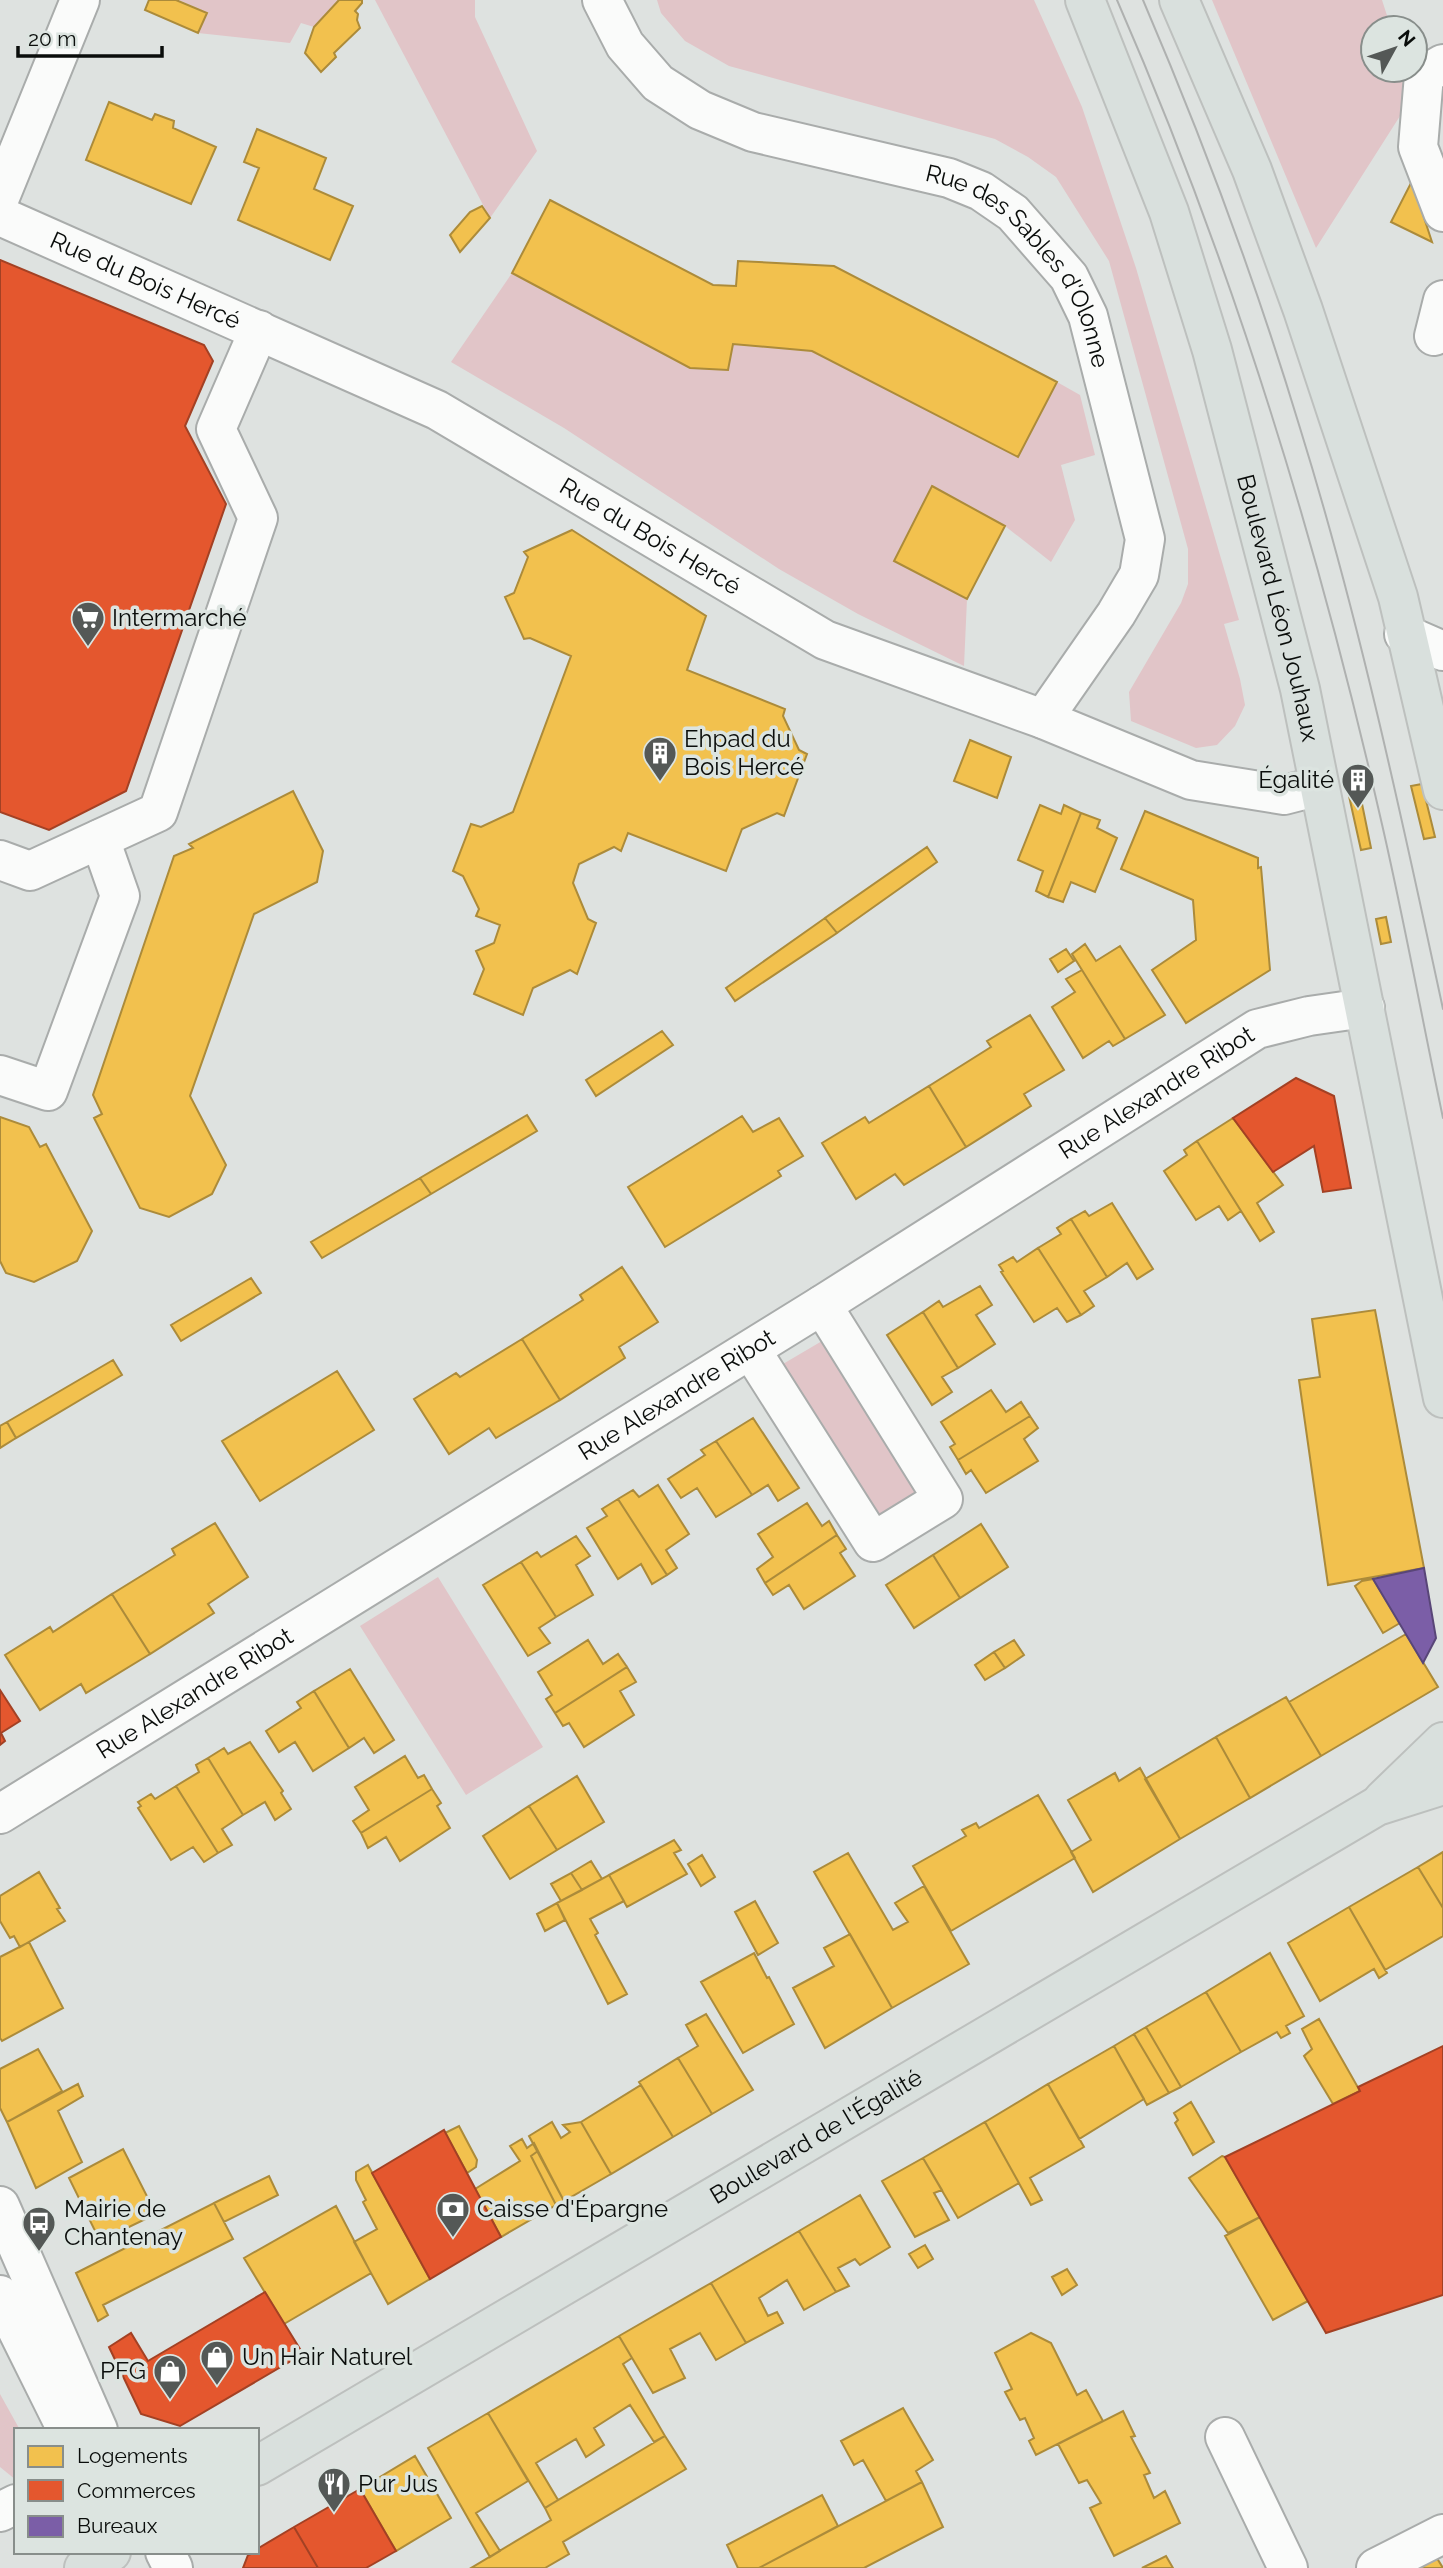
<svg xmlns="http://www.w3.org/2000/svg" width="1443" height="2568" viewBox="0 0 1443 2568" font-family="Raleway,sans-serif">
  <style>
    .green { fill: #e1c5c8 }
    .homes { fill: #f2c14e; stroke: #ac8b3a; stroke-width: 2 }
    .shops { fill: #e4572e; stroke: #a34124; stroke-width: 2 }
    .offices { fill: #7b5ea7; stroke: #594678; stroke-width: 2 }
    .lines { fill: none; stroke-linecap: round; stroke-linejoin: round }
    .minor-casing { stroke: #a9acab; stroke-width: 42 }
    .major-casing { stroke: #bdc0be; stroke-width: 42 }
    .minor { stroke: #fafbfa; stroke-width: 38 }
    .major { stroke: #d9e0dd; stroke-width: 38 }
    .tram { stroke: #afb1b0; stroke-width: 2 }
    .labels { text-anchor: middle; stroke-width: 7; stroke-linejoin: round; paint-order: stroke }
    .street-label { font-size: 24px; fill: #0a0d0b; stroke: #dce4e0 }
    .poi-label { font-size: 24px; fill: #0a0d0b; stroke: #dce4e0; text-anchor: start }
  </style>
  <rect width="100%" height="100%" fill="#dee2e0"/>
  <path class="green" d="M179,0h160l-25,27 -13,-4 -11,20 -92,-10 9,-20z
    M375,0h100v17l62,134 -47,67z
    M657,0h377l48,107 54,161 103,352 -15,4 16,55 5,26 -10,21 -18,19 -21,3 -65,-27 -2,-29 52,-89 7,-19v-35l-79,-288 -53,-84 -28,-20 -33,-18 -266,-73 -44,-25 -24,-28z
    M1212,0h170l9,28h-18v42h33l8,24 -98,154z
    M512,273l178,95 38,2 5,-26 79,7 206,106 39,-75 23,13 15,60 -34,10 14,55 -24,42 -46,-36 -73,-39 -38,74 73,38 -3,67 -106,-52 -79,-45 -215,-141 -113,-66z
    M839,1331l102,164 -68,47 -107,-168z
    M438,1577l105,170 -77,48 -106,-169z
    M0,2394l20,36h-4v50l-16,-13z"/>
  <path class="homes" d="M149,0h27l31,13 -9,20 -53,-23z
    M339,0h23v3l-7,8 3,3 -1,6 3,8 -26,25 2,4 -15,15 -16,-19 9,-26z
    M109,102l43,18 3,-6 19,7 -1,7 43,19 -25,57 -105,-44z
    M257,129l69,29 -12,31 39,17 -23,54 -92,-40 21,-52 -15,-6z
    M1412,181l20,61 -41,-20z
    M550,200l163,85 23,1 2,-25 96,5 223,116 -39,75 -206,-106 -79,-7 -5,26 -38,-2 -178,-95z
    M482,206l8,12 -30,34 -10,-17 20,-23z
    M932,486l73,40 -38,73 -73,-38z
    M572,530l134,86 -19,54 98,39 -2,7 16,34 8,4 -23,62 -7,-3 -35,16 -16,42 -98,-38 -7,18 -7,-4 -35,17 -6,19 15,36 8,4 -19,51 -7,-4 -37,18 -10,27 -49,-21 10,-25 -8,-18 18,-8 6,-18 -24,-9 3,-7 -16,-33 -10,-5 18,-47 10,3 32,-15 58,-156 -41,-18 -6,1 -19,-42 9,-4 14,-36 -4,-5z
    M970,740l41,17 -14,41 -43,-17z
    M1422,784l13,53 -11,2 -13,-53z
    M293,791l30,60 -6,31 -63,32 -64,182 36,69 -14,29 -43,23 -29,-9 -46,-90 8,-4 -9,-19 81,-239 19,-8 -4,-4z
    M1360,794l11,54 -10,2 -12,-54z
    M1040,805l21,9 3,-9 17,8 -33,84 -12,-6 7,-20 -25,-11z
    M1145,811l113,47v10l3,-1 9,103 -84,53 -34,-53 44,-30 -3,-40 -72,-31z
    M1081,813l19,7 -3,8 20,10 -22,54 -24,-10 -8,20 -15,-5z
    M927,847l10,15 -100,71 -12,-15z
    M1386,917l5,25 -10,2 -5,-25z
    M825,918l12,15 -102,68 -9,-13z
    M1085,944l11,17 24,-15 45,69 -40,24 -53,-85z
    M1066,949l8,12 -16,11 -8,-13z
    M1082,970l43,69 -12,7 -4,-5 -26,17 -31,-51 23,-15 -9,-13z
    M1030,1015l34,55 -40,24 7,12 -65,41 -37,-61 62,-39 -4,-6z
    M662,1031l11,14 -77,51 -10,-16z
    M929,1086l37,61 -62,38 -9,-11 -39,25 -34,-56 43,-26 4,6z
    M527,1115l10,16 -106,63 -11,-16z
    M742,1116l11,16 26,-14 24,38 -25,15 3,5 -116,71 -37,-60z
    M0,1117l29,10 11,20 6,-3 46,87 -15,30 -43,21 -28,-9 -6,-12z
    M1233,1118l50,67 -26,18 17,29 -14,9 -63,-100z
    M1197,1141l44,70 -13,9 -9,-14 -23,14 -32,-49 23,-16 -3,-5z
    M420,1178l11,16 -109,64 -11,-16z
    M1112,1203l41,66 -16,10 -10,-16 -20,14 -36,-58 14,-8 4,5z
    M1071,1219l36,58 -23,14 10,15 -13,9 -43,-67 23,-14 -4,-6z
    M1038,1248l43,67 -14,7 -10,-14 -23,14 -33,-50 2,-1 -4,-6 14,-8 4,5z
    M622,1267l36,55 -39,25 6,11 -65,42 -38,-61 61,-39 -3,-5z
    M251,1278l10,15 -80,48 -10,-16z
    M980,1286l12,19 -16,10 19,29 -37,24 -35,-56 16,-11 4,6z
    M1375,1310l49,258 -96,17 -29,-205 21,-3 -8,-58z
    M923,1312l35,56 -16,9 10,15 -20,13 -45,-70z
    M522,1339l38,61 -64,38 -7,-10 -40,26 -35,-55 42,-26 4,4z
    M113,1360l9,15 -106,63 -9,-16z
    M337,1371l37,59 -114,71 -38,-60z
    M991,1390l15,22 15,-10 9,14 -72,44 -8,-13 5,-3 -14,-22z
    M1030,1416l8,12 -14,11 14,22 -52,32 -15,-23 -5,4 -8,-14z
    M753,1418l46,70 -21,13 -10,-16 -16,10 -36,-54z
    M7,1422l9,16 -16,10v-22z
    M716,1441l36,54 -36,22 -19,-29 -16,10 -13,-19 37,-24 -4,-5z
    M658,1485l31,49 -23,16 11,18 -10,7 -49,-76 15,-9 6,7z
    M618,1499l49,76 -15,9 -11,-20 -23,15 -31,-51 20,-12 -5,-7z
    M807,1503l15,23 7,-5 8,14 -72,48 -8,-14 16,-12 -15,-23z
    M215,1523l33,54 -40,27 6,9 -64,41 -38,-60 63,-39 -3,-6z
    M981,1524l27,43 -48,31 -27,-43z
    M837,1535l9,14 -6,4 15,23 -51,33 -15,-24 -16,10 -8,-12z
    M576,1536l14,20 -14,9 17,30 -37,22 -35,-55 16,-10 4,5z
    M933,1555l27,43 -46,30 -28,-43z
    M521,1562l35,55 -17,11 11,15 -22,13 -45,-71z
    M1373,1579l27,44 -17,10 -28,-47 7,-5z
    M112,1594l38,60 -64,39 -5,-9 -41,26 -35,-55 45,-28 3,5z
    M1406,1634l32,53 -117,69 -32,-54z
    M588,1640l15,24 15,-10 9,13 -72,46 -9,-14 6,-4 -14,-23z
    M1014,1640l10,15 -19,13 -11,-16z
    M994,1652l11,16 -20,12 -10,-15z
    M627,1667l9,15 -16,9 14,24 -50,32 -15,-24 -6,3 -8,-13z
    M350,1669l44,71 -20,13 -10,-15 -15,10 -35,-57z
    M314,1691l35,57 -36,23 -18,-29 -16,10 -13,-21 35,-23 -4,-6z
    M1286,1697l35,59 -71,42 -34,-61z
    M1216,1737l34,61 -70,41 -35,-60z
    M250,1742l33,49 -2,2 10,16 -16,11 -10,-18 -22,13 -35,-57 16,-10 4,6z
    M405,1756l13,22 6,-3 8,14 -71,44 -8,-12 16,-11 -14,-23z
    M208,1758l35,57 -21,14 10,16 -14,8 -42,-67 23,-14 -3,-7z
    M1140,1768l40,71 -87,53 -22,-40 20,-12 -23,-40 47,-27 4,8z
    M577,1776l27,46 -47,28 -28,-44z
    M176,1786l42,67 -14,9 -11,-15 -22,13 -33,-52 3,-2 -3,-4 13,-8 4,5z
    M432,1789l9,14 -4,3 13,22 -50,33 -14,-24 -18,11 -7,-15z
    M1038,1795l37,63 -124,73 -38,-65 53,-30 -4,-6 14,-7 3,5z
    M529,1806l28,44 -47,29 -27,-43z
    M674,1840l7,10 -7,3 13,21 -60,33 -18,-32z
    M1443,1852v56l-25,-41z
    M848,1853l45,77 15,-8 -13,-19 29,-17 45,78 -77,44 -78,-136z
    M702,1855l13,22 -14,9 -13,-22z
    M591,1861l11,18 -20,11 -11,-17z
    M1418,1867l25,41v28l-58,34 -36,-63z
    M39,1872l21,36 -3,1 8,12 -45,26 -6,-11 -4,2 -10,-17v-25z
    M571,1873l11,17 -21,11 -10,-17z
    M609,1875l15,26 -34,18 8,14 -3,2 32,59 -19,10 -51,-101z
    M755,1901l23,42 -20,12 -23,-43z
    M557,1903l8,17 -20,11 -8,-17z
    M1349,1907l38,66 -8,5 -5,-9 -54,32 -32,-58z
    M850,1934l42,74 -67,40 -32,-60 41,-22 -10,-18z
    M29,1942l34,66 -61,33 -2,-3v-81z
    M754,1953l13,25 2,-1 25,47 -51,29 -42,-71z
    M1270,1953l34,63 -18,10 4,7 -9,5 -4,-6 -36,20 -35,-60z
    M1206,1992l35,60 -60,35 -35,-60z
    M706,2014l47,76 -41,24 -34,-56 20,-12 -12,-21z
    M1319,2019l41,72 -27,13 -29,-48 8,-7 -10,-20z
    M1146,2027l35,60 -12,6 -35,-59z
    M1134,2034l35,59 -22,12 -33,-59z
    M1114,2046l30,53 -65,40 -31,-55z
    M38,2049l24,42 -55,31 -7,-14v-39z
    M678,2058l34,56 -39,23 -34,-55z
    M78,2084l5,12 -25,15 24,51 -46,26 -29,-66z
    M1048,2084l36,63 -54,31 12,22 -11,5 -46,-83z
    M641,2085l32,52 -62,37 -30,-52z
    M1191,2102l23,40 -21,13 -18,-32 3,-3 -4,-7z
    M552,2122l9,16 9,-6 -7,-7 18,-3 30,52 -47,27 -35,-65z
    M985,2122l34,61 -61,35 -35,-60z
    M459,2126l18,34 -1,7 -9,6 -22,-40z
    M522,2139l5,9 7,-5 4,8 -7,5 25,49 -55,32 -26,-48 45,-28 -10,-15z
    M123,2149l33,65 -56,27 -31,-63z
    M538,2151l26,50 -8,4 -25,-49z
    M1222,2156l3,1 35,60 -32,16 -39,-55z
    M923,2158l19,32 -8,3 15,27 -34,17 -33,-56z
    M368,2165l62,114 -42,25 -34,-62 23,-13 -14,-27 3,-2 -10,-20v-8z
    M269,2176l9,19 -54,27 -10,-19z
    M860,2195l30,52 -30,18 -5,-6 -17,9 11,18 -13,6 -37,-61z
    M214,2203l19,36 -130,66 5,10 -10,6 -22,-48z
    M336,2206l35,67 -87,51 -40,-66z
    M1260,2217l48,84 -35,19 -48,-84z
    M799,2231l37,61 -32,18 -17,-30 -28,18 9,18 9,-4 6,11 -37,20 -35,-60z
    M925,2245l8,14 -15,9 -9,-14z
    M1067,2269l10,16 -15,10 -10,-18z
    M711,2283l35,60 -30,17 -16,-27 -30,16 15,29 -32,15 -34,-57z
    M1031,2333l20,10 26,52 9,-5 17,31 -67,34 -7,-14 5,-3 -9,-20 -5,2 -15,-28 7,-3 -17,-36z
    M619,2336l13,22 -9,6 42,72 -11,6 -24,-37 -36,23 10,17 -18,12 -10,-18 -40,24 22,37 -13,8 -57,-95z
    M903,2408l30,52 -17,11 6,11 -36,19 -23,-41 -9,5 -13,-24z
    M1123,2411l12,25 -4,1 19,36 -6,2 10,23 11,-7 15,32 -66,33 -24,-48 11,-5 -14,-23 -8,3 -21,-39z
    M488,2413l40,68 -52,32 24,38 -10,6 -62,-109z
    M665,2436l21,33 -123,73 6,12 -24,14h-74l80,-48 -6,-12z
    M415,2456l36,62 -55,33 -36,-62z
    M922,2482l21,45 -79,41h-105z
    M822,2495l16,31 -79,42h-21l-11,-23z
    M1435,2555l8,13h-33z
    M1166,2556l7,12h-31z"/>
  <path class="shops" d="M0,260l204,85 9,16 -28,65 41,78 -100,287 -77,39 -49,-18z
    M1296,1078l38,18 17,92 -28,4 -9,-46 -41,26 -40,-54z
    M0,1690l20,31 -19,12 4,8 -5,4z
    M1443,2046v249l-117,38 -101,-176 135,-66 -2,-4z
    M444,2130l57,107 -71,42 -58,-106z
    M265,2292l38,62 -123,72 -39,-12 -32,-67 22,-14 17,28z
    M360,2489l36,62 -30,17h-48l-24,-41z
    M294,2527l24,41h-75l5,-13 9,-3v-3z"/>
  <path class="offices" d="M1424,1568l12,70 -13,25 -50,-84z"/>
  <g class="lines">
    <defs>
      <g id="minor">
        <path id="s1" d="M602,0l23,45 33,38 42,27 53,22 196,46 32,13 32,22 56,64 19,39 57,223 -6,36 -23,39 -73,105"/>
        <path d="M1443,64l-19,11 -6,72 25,65"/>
        <path d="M0,197l80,-197"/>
        <path id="s2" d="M0,216l437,194 388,230 218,79 148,61 93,15 35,-9"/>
        <path d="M1434,336l9,-36"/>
        <path d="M1404,634l39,17"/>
        <path d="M0,860l30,11 128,-59 100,-294 -42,-89 43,-99"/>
        <path d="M0,1075l48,16 72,-195 -20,-57"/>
        <path d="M751,1350l122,192 70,-43 -121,-194"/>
        <path id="s3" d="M0,1814l822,-509 435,-276 52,-13 56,-8"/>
        <path d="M0,2206l98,224"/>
        <path d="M0,2295l67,135"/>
        <path d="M1225,2437l63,131"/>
        <path d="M0,2512l16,-8"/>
        <path d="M165,2552l8,16"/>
        <path d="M1376,2568l67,-34"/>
      </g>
      <g id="major">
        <path id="s4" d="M1085,0l84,212 43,138 88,339 143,709"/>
        <path d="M1179,0l73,170 51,140 95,287 45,193"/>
        <path d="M1383,1800l60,-58"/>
        <path id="s5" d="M257,2466l1120,-660 66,-21"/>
        <path d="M84,2568l27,-16"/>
      </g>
    </defs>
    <use href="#minor" class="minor-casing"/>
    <use href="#major" class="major-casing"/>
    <use href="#minor" class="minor"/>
    <use href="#major" class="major"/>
    <path class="tram" d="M1117,0c115,263 200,540 264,820 23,99 41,199 62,298
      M1143,0c60,140 113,282 157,428 59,190 101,386 143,581"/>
  </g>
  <defs>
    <symbol id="supermarket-pin" viewBox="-11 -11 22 30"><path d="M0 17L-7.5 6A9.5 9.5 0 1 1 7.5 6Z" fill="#545856" stroke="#dce4e0"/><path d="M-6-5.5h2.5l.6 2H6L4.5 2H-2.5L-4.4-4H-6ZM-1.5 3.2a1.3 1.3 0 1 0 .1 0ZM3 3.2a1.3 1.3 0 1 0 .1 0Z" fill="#fff"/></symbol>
    <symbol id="building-pin" viewBox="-11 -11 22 30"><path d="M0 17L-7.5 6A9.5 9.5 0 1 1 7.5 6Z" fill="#545856" stroke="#dce4e0"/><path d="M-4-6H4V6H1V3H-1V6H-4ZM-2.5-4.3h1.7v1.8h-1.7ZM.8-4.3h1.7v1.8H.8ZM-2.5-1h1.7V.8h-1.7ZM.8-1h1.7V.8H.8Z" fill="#fff"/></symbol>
    <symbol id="bank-pin" viewBox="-11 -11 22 30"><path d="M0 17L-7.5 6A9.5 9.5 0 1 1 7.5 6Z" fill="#545856" stroke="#dce4e0"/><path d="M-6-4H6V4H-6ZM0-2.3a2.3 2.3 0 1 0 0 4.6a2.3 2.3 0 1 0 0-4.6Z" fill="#fff"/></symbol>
    <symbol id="bus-pin" viewBox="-11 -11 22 30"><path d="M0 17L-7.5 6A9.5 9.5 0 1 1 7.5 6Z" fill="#545856" stroke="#dce4e0"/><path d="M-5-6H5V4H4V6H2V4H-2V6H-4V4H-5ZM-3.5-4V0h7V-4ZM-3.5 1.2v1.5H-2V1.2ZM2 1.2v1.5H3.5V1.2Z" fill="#fff"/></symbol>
    <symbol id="shop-pin" viewBox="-11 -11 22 30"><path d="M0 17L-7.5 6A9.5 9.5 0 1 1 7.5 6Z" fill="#545856" stroke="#dce4e0"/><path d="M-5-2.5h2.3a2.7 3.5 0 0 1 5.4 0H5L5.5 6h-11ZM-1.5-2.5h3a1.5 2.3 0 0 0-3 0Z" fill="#fff"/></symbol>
    <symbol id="restaurant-pin" viewBox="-11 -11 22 30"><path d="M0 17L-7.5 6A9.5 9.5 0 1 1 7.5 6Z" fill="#545856" stroke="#dce4e0"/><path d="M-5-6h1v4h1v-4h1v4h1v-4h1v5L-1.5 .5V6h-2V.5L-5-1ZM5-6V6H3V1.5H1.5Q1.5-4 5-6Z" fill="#fff"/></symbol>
  </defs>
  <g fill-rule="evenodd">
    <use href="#supermarket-pin" x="69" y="599" width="38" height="52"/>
    <use href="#building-pin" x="641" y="734" width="38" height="52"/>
    <use href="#building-pin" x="1339" y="761" width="38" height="52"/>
    <use href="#bank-pin" x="434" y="2190" width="38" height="52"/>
    <use href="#bus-pin" x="20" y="2204" width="38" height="52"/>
    <use href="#shop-pin" x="198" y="2338" width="38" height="52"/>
    <use href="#shop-pin" x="151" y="2352" width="38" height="52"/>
    <use href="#restaurant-pin" x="315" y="2465" width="38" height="52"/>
  </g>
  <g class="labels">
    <g class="street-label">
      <text dy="8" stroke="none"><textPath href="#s1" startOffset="525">Rue des Sables d'Olonne</textPath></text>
      <text dy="8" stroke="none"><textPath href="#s2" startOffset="159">Rue du Bois Hercé</textPath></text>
      <text dy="8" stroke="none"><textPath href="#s2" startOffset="726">Rue du Bois Hercé</textPath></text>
      <text dy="8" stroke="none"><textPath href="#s4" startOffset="639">Boulevard Léon Jouhaux</textPath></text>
      <text dy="8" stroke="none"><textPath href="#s3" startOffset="1363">Rue Alexandre Ribot</textPath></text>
      <text dy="8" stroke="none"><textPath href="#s3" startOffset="796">Rue Alexandre Ribot</textPath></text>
      <text dy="8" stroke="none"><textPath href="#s3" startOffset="229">Rue Alexandre Ribot</textPath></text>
      <text dy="8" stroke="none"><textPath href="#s5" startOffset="649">Boulevard de l'Égalité</textPath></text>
    </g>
    <g class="poi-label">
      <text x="112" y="626">Intermarché</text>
      <text x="684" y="747">Ehpad du<tspan x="684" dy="28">Bois Hercé</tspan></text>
      <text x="1334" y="788" text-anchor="end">Égalité</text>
      <text x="64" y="2217">Mairie de<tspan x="64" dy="28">Chantenay</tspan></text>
      <text x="477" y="2217">Caisse d'Épargne</text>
      <text x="242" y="2365">Un Hair Naturel</text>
      <text x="146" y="2379" text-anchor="end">PFG</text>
      <text x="358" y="2492">Pur Jus</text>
    </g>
  </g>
  <rect x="14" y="2428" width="245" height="126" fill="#dce4e0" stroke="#888e8b" stroke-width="2"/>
  <rect x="28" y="2446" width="35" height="21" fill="#f2c14e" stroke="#888e8b" stroke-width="2"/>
  <text x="77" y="2463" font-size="21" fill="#0a0d0b">Logements</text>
  <rect x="28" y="2480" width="35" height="21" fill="#e4572e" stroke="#888e8b" stroke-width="2"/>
  <text x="77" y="2498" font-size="21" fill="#0a0d0b">Commerces</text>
  <rect x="28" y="2516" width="35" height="21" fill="#7b5ea7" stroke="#888e8b" stroke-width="2"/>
  <text x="77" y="2533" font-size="21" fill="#0a0d0b">Bureaux</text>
  <g transform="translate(1394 49) rotate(50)"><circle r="33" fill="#dce4e0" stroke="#888e8b" stroke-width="2"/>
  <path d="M0-5L12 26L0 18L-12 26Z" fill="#545856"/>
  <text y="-10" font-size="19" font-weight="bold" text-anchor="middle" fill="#0a0d0b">N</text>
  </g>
  <path d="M18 46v10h144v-10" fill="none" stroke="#0a0d0b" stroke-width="3.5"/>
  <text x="28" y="46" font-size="21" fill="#0a0d0b" stroke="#dce4e0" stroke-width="5" paint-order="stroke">20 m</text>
</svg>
